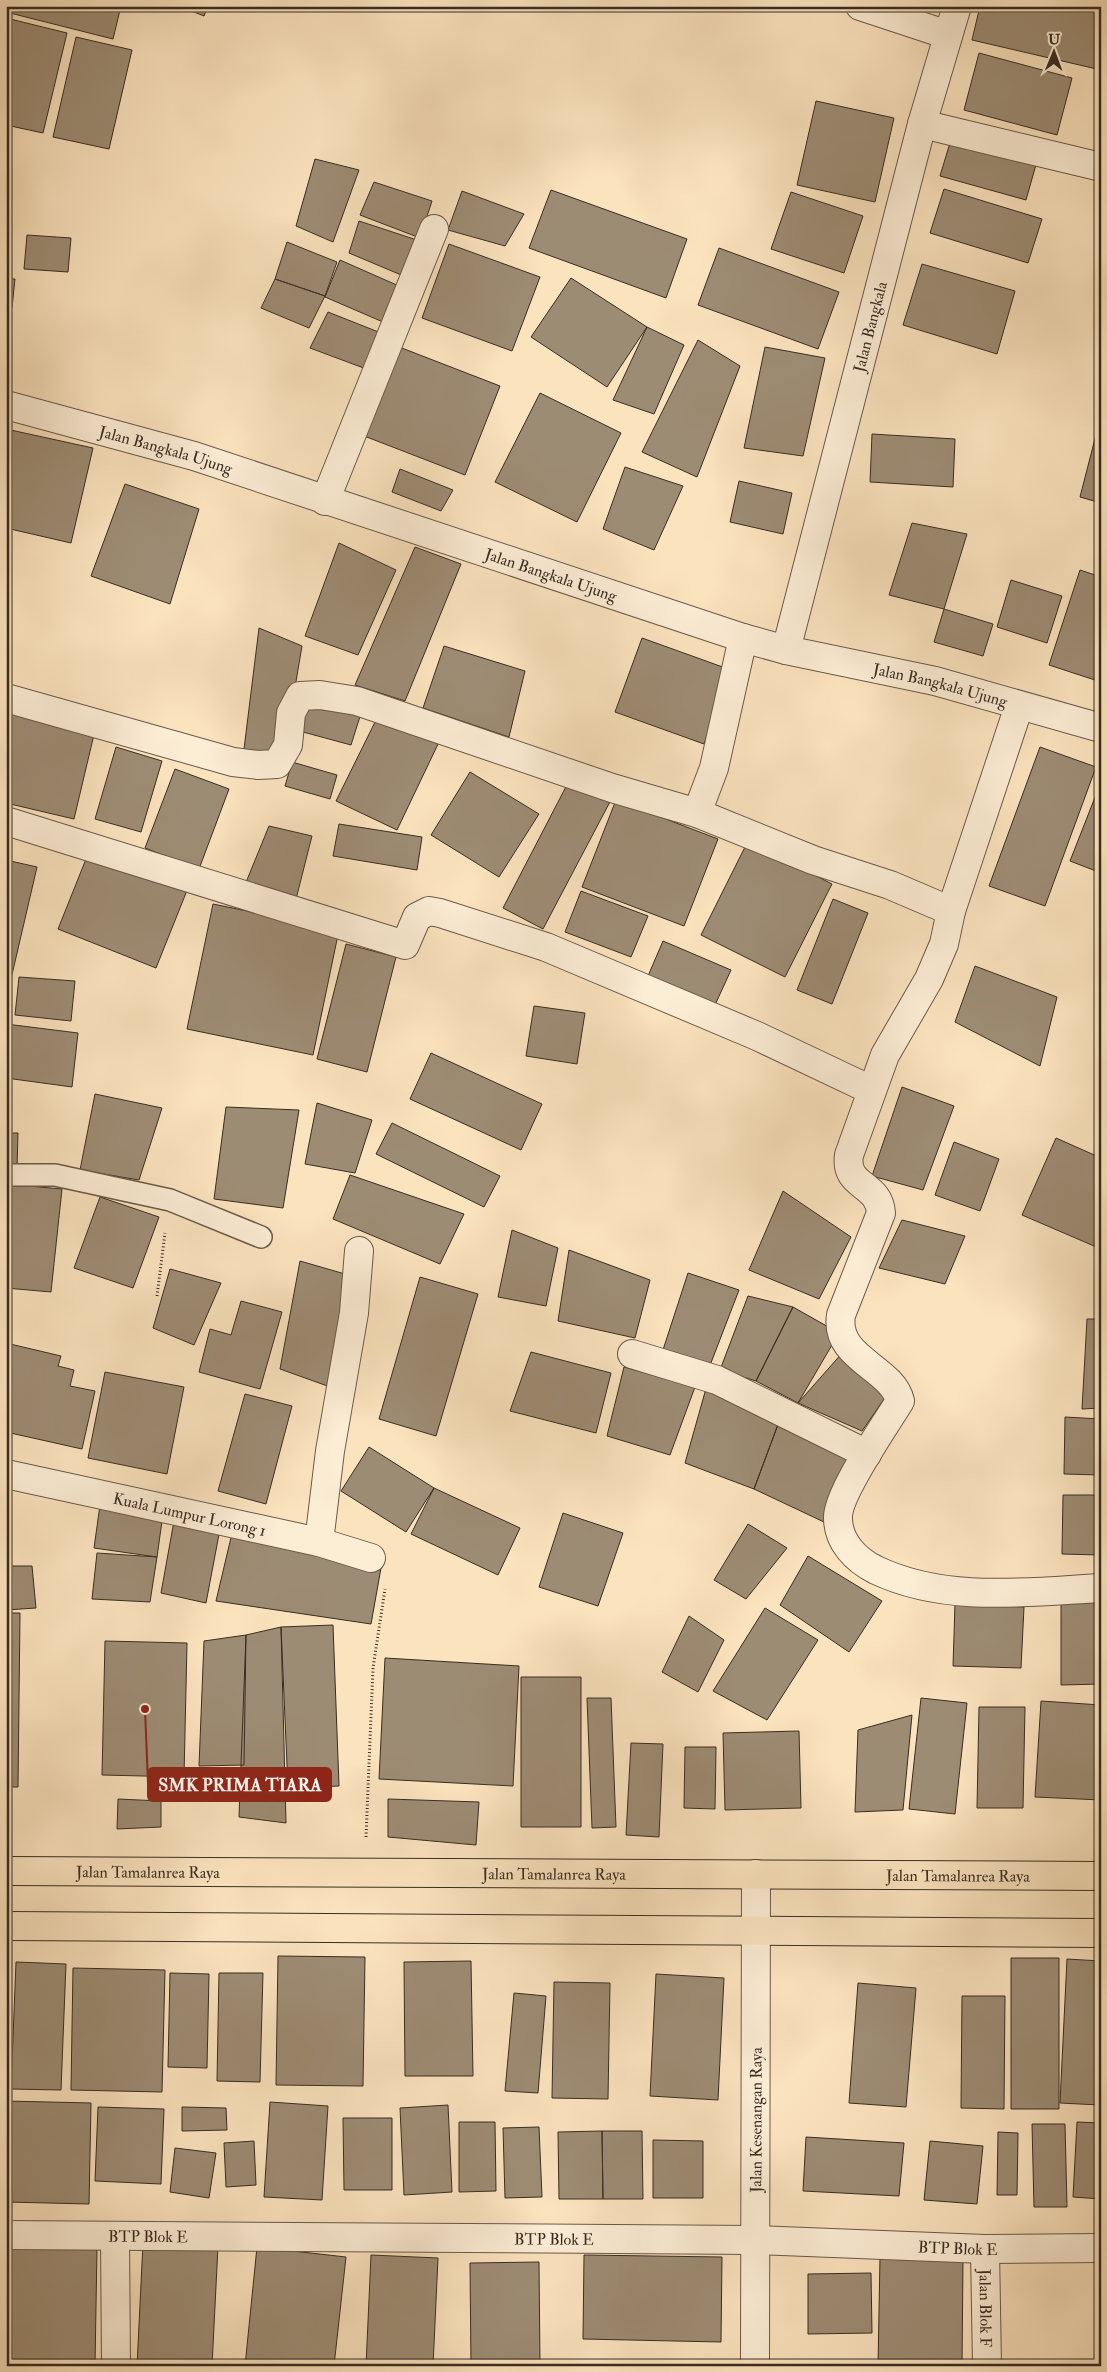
<svg xmlns="http://www.w3.org/2000/svg" width="1107" height="2372" viewBox="0 0 1107 2372" font-family="'IM FELL Double Pica',serif">
  <style>
    .building { fill: #9d8c74; stroke: #382d23 }
    .lines { fill: none; stroke-linecap: round; stroke-linejoin: round }
    .service-casing { stroke: #695a4a; stroke-width: 24 }
    .minor-casing { stroke: #695a4a; stroke-width: 30 }
    .primary-casing { stroke: #382d23; stroke-width: 30 }
    .path { stroke: #382d23; stroke-width: 3; stroke-dasharray: 1 2.5; stroke-linecap: butt }
    .service { stroke: #fcedd5; stroke-width: 21 }
    .minor { stroke: #fcedd5; stroke-width: 28 }
    .primary { stroke: #fbe3be; stroke-width: 28 }
    .labels { text-anchor: middle; stroke-width: 4; stroke-linejoin: round; paint-order: stroke }
    .street-label { font-size: 16px; fill: #382d23; stroke: #fcedd5 }
    .leader { fill: none; stroke: #8f2418; stroke-width: 2 }
    .callout-dot { fill: #8f2418; stroke: #fcedd5; stroke-width: 2 }
    .callout { fill: #8f2418; stroke: #8f2418; stroke-width: 2 }
    .callout-label { font-size: 18px; text-anchor: middle; font-weight: bold; fill: #fff }
  </style>
  <rect width="100%" height="100%" fill="#fbe3be"/>
  <filter id="stains"><feTurbulence type="fractalNoise" baseFrequency=".004" numOctaves="4"/><feColorMatrix values="0 0 0 0 .2 0 0 0 0 .09 0 0 0 0 .02 0 0 0 .5 -.17"/></filter>
  <radialGradient id="worn" r=".72"><stop offset=".6" stop-color="#630" stop-opacity="0"/><stop offset="1" stop-color="#630" stop-opacity=".3"/></radialGradient>
  <path class="building" d="M12,6h109l-8,33 -103,-26z
    M179,6h29l-4,10z
    M980,6h121v64l-129,-30z
    M6,18l61,15 -24,100 -37,-8z
    M76,37l56,13 -23,99 -56,-12z
    M979,53l93,25 -15,57 -93,-25z
    M816,101l78,17 -19,84 -78,-17z
    M952,136l85,25 -11,39 -86,-24z
    M315,159l44,11 -26,72 -37,-16z
    M374,182l58,19 -12,37 -60,-23z
    M944,189l98,30 -14,44 -98,-30z
    M551,190l136,49 -21,59 -137,-50z
    M462,191l62,23 -19,32 -57,-16z
    M791,192l72,24 -19,57 -73,-24z
    M359,221l61,20 -14,36 -57,-24z
    M27,235l44,3 -3,34 -44,-3z
    M287,242l50,20 -12,34 -50,-17z
    M449,244l91,33 -28,74 -90,-33z
    M719,248l120,44 -21,57 -120,-44z
    M340,260l59,26 -16,36 -58,-25z
    M922,264l93,27 -18,63 -94,-29z
    M571,278l76,49 -40,60 -76,-50z
    M6,279h9l-3,29h-6z
    M275,279l50,17 -16,32 -48,-20z
    M328,312l53,21 -12,37 -59,-22z
    M647,327l37,18 -30,69 -41,-14z
    M698,340l42,26 -43,111 -55,-25z
    M394,345l106,41 -35,89 -106,-41z
    M765,347l60,11 -22,98 -59,-8z
    M540,393l81,40 -44,89 -82,-40z
    M1099,423l2,1v79l-21,-6z
    M6,429l87,19 -22,95 -65,-15z
    M872,434l83,5 -2,48 -83,-5z
    M625,467l58,19 -29,64 -51,-21z
    M400,469l53,21 -12,21 -49,-19z
    M739,481l53,12 -9,41 -53,-12z
    M125,484l74,25 -29,95 -79,-28z
    M912,523l55,11 -23,75 -55,-14z
    M339,543l57,27 -38,85 -53,-19z
    M415,547l46,17 -56,137 -50,-16z
    M1080,570l21,7v105l-52,-17z
    M1011,580l51,16 -15,47 -50,-16z
    M944,609l49,15 -10,32 -49,-14z
    M259,628l43,18 -19,112 -39,-9z
    M642,638l89,32 -27,74 -89,-32z
    M444,646l81,25 -16,66 -86,-29z
    M303,690l60,17 -12,38 -59,-16z
    M6,706l90,20 -22,93 -68,-16z
    M379,714l60,28 -42,88 -61,-29z
    M116,747l46,14 -21,71 -46,-13z
    M1040,747l56,20 -51,139 -56,-20z
    M292,762l45,13 -7,24 -45,-13z
    M175,769l54,20 -30,80 -54,-21z
    M470,772l69,42 -40,63 -68,-42z
    M571,777l41,21 -69,131 -40,-21z
    M1101,782v91l-31,-12z
    M616,800l102,39 -34,87 -102,-39z
    M339,824l83,13 -5,33 -84,-14z
    M269,826l43,10 -18,71 -54,-10z
    M748,841l84,43 -47,93 -84,-42z
    M90,849l98,39 -32,80 -98,-39z
    M6,860l31,7 -26,112 -5,-1z
    M581,891l67,25 -17,41 -66,-25z
    M833,899l35,14 -36,91 -35,-14z
    M213,904l126,26 -26,125 -126,-26z
    M663,941l68,29 -16,35 -67,-29z
    M346,944l50,13 -29,115 -50,-13z
    M975,966l82,31 -17,69 -85,-44z
    M19,977l56,4 -4,40 -56,-6z
    M534,1006l51,7 -8,51 -51,-8z
    M6,1024l72,9 -6,54 -66,-9z
    M431,1053l111,51 -21,46 -111,-51z
    M902,1087l52,19 -31,84 -51,-14z
    M95,1094l67,14 -23,72 -59,-10z
    M317,1103l55,17 -17,53 -50,-9z
    M226,1107l73,3 -16,98 -69,-9z
    M392,1123l108,53 -16,31 -108,-53z
    M6,1133h12l-1,36 -11,-1z
    M1056,1138l45,20v91l-79,-34z
    M954,1142l45,17 -19,52 -45,-16z
    M350,1175l114,39 -24,50 -107,-45z
    M6,1184l56,5 -11,103 -45,-4z
    M783,1191l68,46 -32,62 -70,-29z
    M100,1197l59,20 -26,71 -59,-20z
    M902,1220l63,16 -20,48 -66,-16z
    M512,1230l46,18 -12,58 -48,-9z
    M569,1250l81,30 -15,58 -77,-17z
    M300,1261l45,13 -12,114 -53,-19z
    M170,1269l51,14 -27,62 -41,-17z
    M688,1273l51,17 -30,78 -48,-12z
    M420,1277l58,17 -42,142 -57,-17z
    M748,1296l45,11 -37,74 -36,-11z
    M241,1301l41,11 -22,77 -61,-17 11,-43 21,6z
    M793,1307l46,26 -41,70 -42,-22z
    M1087,1319h14v89l-19,1z
    M6,1343l55,13 -3,10 16,4 -4,16 25,5 -13,58 -76,-17z
    M844,1351l47,38 -29,42 -64,-28z
    M531,1352l80,21 -15,60 -86,-22z
    M624,1367l71,20 -25,68 -63,-19z
    M105,1372l79,15 -17,87 -79,-16z
    M707,1385l73,34 -26,70 -69,-26z
    M245,1394l47,12 -26,98 -48,-13z
    M1065,1417l36,2v56l-37,-1z
    M780,1419l76,33 -32,70 -70,-33z
    M369,1447l65,41 -28,44 -65,-41z
    M434,1488l86,40 -22,47 -87,-41z
    M1063,1495h38v60l-39,-1z
    M100,1505l63,9 -6,43 -63,-9z
    M563,1513l60,20 -25,73 -59,-19z
    M174,1521l46,8 -14,74 -45,-10z
    M748,1524l39,24 -41,51 -32,-19z
    M233,1529l148,39 -10,56 -155,-23z
    M97,1553l60,4 -7,45 -58,-3z
    M808,1556l74,45 -33,51 -69,-47z
    M6,1566h26l4,42 -30,2z
    M1101,1601v83l-40,1v-83z
    M955,1604l69,3 -3,61 -68,-2z
    M765,1608l53,32 -51,80 -54,-29z
    M6,1613h14l-2,174h-12z
    M689,1616l35,24 -26,52 -36,-20z
    M333,1625l6,161 -51,2 -7,-161z
    M281,1627l5,196 -47,-6 7,-182z
    M246,1635l-2,130 -45,1 5,-125z
    M105,1641l82,2 -3,134 -82,-2z
    M385,1658l134,8 -6,120 -134,-7z
    M521,1677h60v150h-60z
    M587,1698h24l5,129 -24,1z
    M921,1698l46,5 -12,111 -46,-5z
    M1041,1701l60,4v95l-66,-3z
    M979,1707h46l-2,101h-46z
    M912,1715l-9,95 -48,2 3,-82z
    M799,1731l2,77 -76,2 -2,-77z
    M631,1743l32,1 -4,93 -33,-2z
    M685,1747h31l-1,62 -31,-1z
    M118,1799l43,2v26l-44,2z
    M388,1799l91,3 -3,43 -88,-8z
    M278,1956l87,1 -2,129 -87,-1z
    M1011,1958h48v151h-48z
    M1067,1959l34,2 -1,144 -40,-2z
    M471,1961l2,115h-68l-1,-114z
    M16,1962l50,2 -5,126 -50,-1z
    M73,1968l92,2 -3,122 -91,-2z
    M170,1973l39,1 -2,94 -39,-1z
    M219,1973h44l-3,109 -43,-1z
    M656,1974l68,4 -6,122 -68,-4z
    M554,1982l56,1 -2,116 -56,-1z
    M858,1983l58,5 -10,119 -57,-4z
    M514,1993l32,3 -8,97 -33,-2z
    M962,1996h43l-1,113 -43,-1z
    M6,2101l85,2 -2,101 -83,-2z
    M270,2102l58,4 -6,94 -58,-3z
    M448,2105l4,87 -48,3 -4,-87z
    M98,2107l66,2 -3,75 -66,-3z
    M182,2107l44,1 1,22 -45,1z
    M343,2118h49v72h-48z
    M459,2122h36l1,69 -37,1z
    M1077,2122l24,1v76l-28,-2z
    M1032,2124h33l2,83h-33z
    M539,2127l3,70 -37,1 -2,-70z
    M602,2131h40l1,68h-40z
    M602,2131l1,68h-44l-1,-67z
    M998,2132l20,1 -1,62h-20z
    M806,2137l98,6 -5,53 -96,-5z
    M653,2140l50,1v57h-50z
    M254,2141l2,44 -30,2 -2,-44z
    M930,2141l53,5 -6,58 -53,-4z
    M175,2148l41,5 -7,45 -39,-6z
    M143,2243l75,3 -6,120h-75z
    M11,2247l86,1 -2,118h-86z
    M257,2247l89,10 -12,109h-89z
    M371,2255l67,3 -5,108h-67z
    M584,2255l138,2 -1,85 -138,-3z
    M880,2257l83,2 -1,107h-84z
    M539,2262l1,104h-69l-1,-103z
    M871,2273l1,60 -64,1v-60z
    M1101,2304v46h-4z"/>
  <g class="lines">
    <defs>
      <path id="service" d="M6,1175h49l115,25 91,37"/>
      <g id="minor">
        <path d="M860,6l88,29"/>
        <path d="M922,124l179,43"/>
        <path id="s1" d="M6,405l188,51 549,182 43,12 149,31 166,47"/>
        <path d="M325,501l109,-272"/>
        <path d="M743,638l-29,130 -17,45 116,47 77,25 61,26 -7,33 -15,35 -44,76 -36,100c-5,33 30,27 32,58l-40,102c-7,44 51,52 59,86 -14,23 -63,93 -62,117 0,24 18,42 38,52 70,33 150,22 225,18"/>
        <path id="s2" d="M786,650l136,-526 35,-118"/>
        <path d="M6,698l227,64 25,3 19,-1 11,-19 3,-32 9,-17 20,-1 37,6 255,87 85,25"/>
        <path d="M6,821l399,124 12,-28 12,-6 11,2 106,34 211,89 114,54"/>
        <path d="M951,911l68,-205"/>
        <path d="M632,1354l85,26 150,74"/>
        <path id="s3" d="M6,1474l313,68 52,16"/>
        <path d="M319,1542l11,-91 24,-138 5,-62"/>
        <path id="s4" d="M6,2235l750,5 229,9 116,-1"/>
        <path d="M115,2237l1,129"/>
        <path id="s5" d="M985,2249l2,117"/>
        <path id="s6" d="M755,2366l1,-492"/>
      </g>
      <g id="primary">
        <path id="s7" d="M6,1871l1095,5"/>
        <path d="M6,1926l1095,7"/>
      </g>
    </defs>
    <use href="#service" class="service-casing"/>
    <use href="#minor" class="minor-casing"/>
    <use href="#primary" class="primary-casing"/>
    <path class="path" d="M157,1296l8,-63
      M366,1837l7,-169 12,-79"/>
    <use href="#service" class="service"/>
    <use href="#minor" class="minor"/>
    <use href="#primary" class="primary"/>
  </g>
  <g class="labels">
    <g class="street-label">
      <text dy="6" stroke="none"><textPath href="#s2" startOffset="334">Jalan Bangkala</textPath></text>
      <text dy="6" stroke="none"><textPath href="#s1" startOffset="166">Jalan Bangkala Ujung</textPath></text>
      <text dy="6" stroke="none"><textPath href="#s1" startOffset="571">Jalan Bangkala Ujung</textPath></text>
      <text dy="6" stroke="none"><textPath href="#s1" startOffset="976">Jalan Bangkala Ujung</textPath></text>
      <text dy="6" stroke="none"><textPath href="#s3" startOffset="188">Kuala Lumpur Lorong 1</textPath></text>
      <text dy="6" stroke="none"><textPath href="#s7" startOffset="142">Jalan Tamalanrea Raya</textPath></text>
      <text dy="6" stroke="none"><textPath href="#s7" startOffset="548">Jalan Tamalanrea Raya</textPath></text>
      <text dy="6" stroke="none"><textPath href="#s7" startOffset="952">Jalan Tamalanrea Raya</textPath></text>
      <text dy="6" stroke="none"><textPath href="#s6" startOffset="246">Jalan Kesenangan Raya</textPath></text>
      <text dy="6" stroke="none"><textPath href="#s4" startOffset="142">BTP Blok E</textPath></text>
      <text dy="6" stroke="none"><textPath href="#s4" startOffset="548">BTP Blok E</textPath></text>
      <text dy="6" stroke="none"><textPath href="#s4" startOffset="952">BTP Blok E</textPath></text>
      <text dy="6" stroke="none"><textPath href="#s5" startOffset="59">Jalan Blok F</textPath></text>
    </g>
  </g>
  <path class="leader" d="M145 1709L148 1784"/>
  <circle class="callout-dot" cx="145" cy="1709" r="5"/>
  <rect class="callout" x="148" y="1768" width="183" height="33" rx="5"/>
  <g class="callout-label">
    <text x="240" y="1791">SMK PRIMA TIARA</text>
  </g>
  <rect width="1107" height="2372" fill="none" stroke="#fbe3be" stroke-width="25"/>
  <rect x="8" y="8" width="1092" height="2357" fill="none" stroke="#382d23" stroke-width="2.5"/>
  <rect x="12" y="12" width="1082" height="2347" fill="none" stroke="#382d23"/>
  <g transform="translate(1054 52) rotate(1)" stroke="#fcedd5" stroke-width="4" paint-order="stroke">
  <path d="M0-4L9 19L0 12L-9 19Z" fill="#382d23"/>
  <text y="-8" font-size="14" font-weight="bold" text-anchor="middle" fill="#382d23">U</text>
  </g>
  <rect width="100%" height="100%" filter="url(#stains)"/>
  <rect width="100%" height="100%" fill="url(#worn)"/>
</svg>
